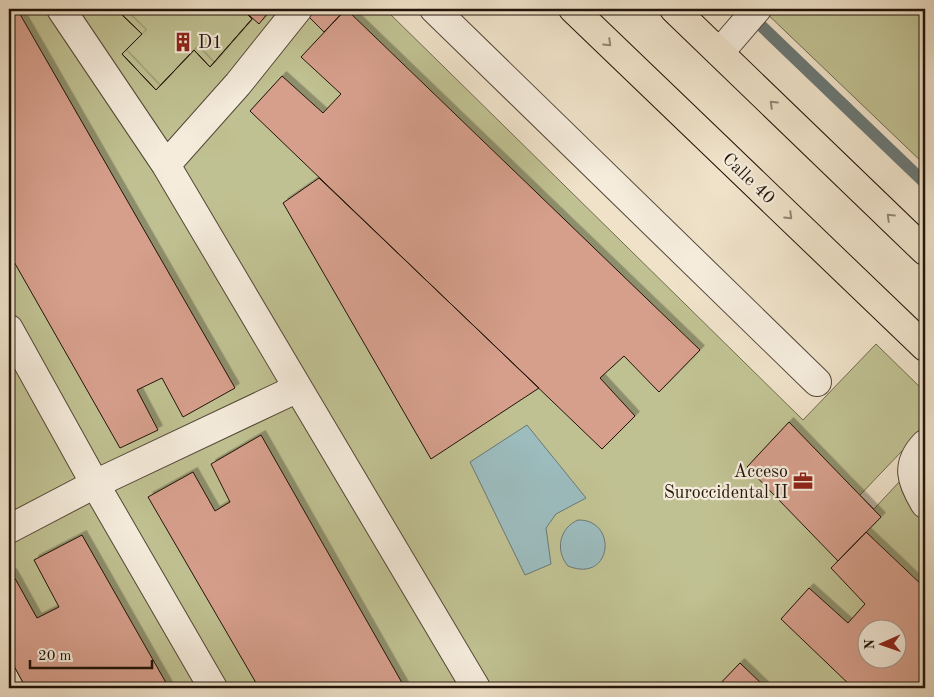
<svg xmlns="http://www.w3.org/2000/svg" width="934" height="697" viewBox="0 0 934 697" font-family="'Old Standard TT',serif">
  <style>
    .green { fill: #c0c192; stroke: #706a4e; fill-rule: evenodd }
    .water { fill: #9cbcbe; stroke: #6b7876 }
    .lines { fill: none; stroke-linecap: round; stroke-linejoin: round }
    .stream { stroke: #6b7876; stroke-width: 12 }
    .building { fill: #d69f8c; stroke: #211309; fill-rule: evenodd; filter: url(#shadow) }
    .minor-casing { stroke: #544739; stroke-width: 30 }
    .major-casing { stroke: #211309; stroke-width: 30 }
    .minor { stroke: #f5ecdc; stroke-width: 28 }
    .major { stroke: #efe2c9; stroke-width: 28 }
    .oneway { stroke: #928573 }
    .labels { text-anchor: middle; stroke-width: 4.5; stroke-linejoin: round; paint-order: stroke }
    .poi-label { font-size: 18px; fill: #211309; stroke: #f5ecdc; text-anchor: start }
    .street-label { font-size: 18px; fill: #211309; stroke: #f5ecdc }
  </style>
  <defs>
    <filter id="shadow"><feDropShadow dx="4.5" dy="-4.5" stdDeviation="0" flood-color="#0004"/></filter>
  </defs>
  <rect width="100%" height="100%" fill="#efe2c9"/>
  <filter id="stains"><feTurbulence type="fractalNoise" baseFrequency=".004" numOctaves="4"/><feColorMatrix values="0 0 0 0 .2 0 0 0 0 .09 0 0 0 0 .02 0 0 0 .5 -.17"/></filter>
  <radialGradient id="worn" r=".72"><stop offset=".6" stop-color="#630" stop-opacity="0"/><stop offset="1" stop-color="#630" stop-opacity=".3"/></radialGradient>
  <path class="green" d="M9,9h376l418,411 73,-76 49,48v35l-65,68 14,14 51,-55v234h-899l-17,-31zM866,630h30v30h-30z
    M762,9h163v156z"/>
  <path class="water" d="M527,425l59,73 -30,16 -10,14 5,36 -26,11 -55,-113z
    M578,520c40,-1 35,64 -10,46 -13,-15 -9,-38 10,-46z"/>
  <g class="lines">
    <path class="stream" d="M752,17l173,166"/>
  </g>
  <path class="building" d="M9,9h8l218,379 -52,29 -21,-39 -25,12 21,40 -38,18 -111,-195z
    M116,9h126l10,10 -42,48 -16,-17 -38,40 -34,-36 20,-20z
    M116,9h126l10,10 -42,48 -16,-17 -38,40 -34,-36 20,-20z
    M242,9h29l-12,15z
    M301,9h45l-22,23z
    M346,9l354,341 -41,42 -35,-36 -24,22 35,38 -33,33 -352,-338 32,-35 41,37 18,-19 -40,-37z
    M319,178l220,210 -108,71 -148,-256z
    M789,422l92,95 -43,44 -91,-94z
    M261,435l144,253h-146l-111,-191 45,-25 22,39 15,-9 -19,-38z
    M866,532l59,56v100h-72l-72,-69 28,-31 39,35 17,-19 -34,-36zM866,630h30v30h-30z
    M82,535l87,153h-143l-17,-31v-82l3,-2 25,45 22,-11 -25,-47z
    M740,663l26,25h-50z"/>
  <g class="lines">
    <defs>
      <path id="minor" d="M61,9l105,156
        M434,9l383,373
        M720,52l37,-43
        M9,329l86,155 118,204
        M298,388l178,300
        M925,444c-20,21 -14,37 0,60
        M9,529l86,-45 203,-96 -132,-223 72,-81 60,-75"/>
      <path id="major" d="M573,9l352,338
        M674,9l251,242"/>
    </defs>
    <use href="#minor" class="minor-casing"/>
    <use href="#major" class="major-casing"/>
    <use href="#minor" class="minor"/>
    <use href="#major" class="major"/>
  </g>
  <defs><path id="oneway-chevron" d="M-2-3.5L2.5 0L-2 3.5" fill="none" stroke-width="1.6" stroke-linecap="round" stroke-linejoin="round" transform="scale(1.25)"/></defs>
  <g class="oneway">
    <use href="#oneway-chevron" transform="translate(608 43) rotate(44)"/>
    <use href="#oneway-chevron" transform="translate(773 104) rotate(-136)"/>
    <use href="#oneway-chevron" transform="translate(789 216) rotate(44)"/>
    <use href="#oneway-chevron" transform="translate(890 217) rotate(-136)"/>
  </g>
  <defs>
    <symbol id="building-bare" viewBox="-9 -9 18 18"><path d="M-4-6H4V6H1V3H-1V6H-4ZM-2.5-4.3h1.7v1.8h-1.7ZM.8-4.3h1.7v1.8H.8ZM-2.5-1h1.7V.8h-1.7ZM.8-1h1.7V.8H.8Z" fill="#8f2418" stroke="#f5ecdc" stroke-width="2.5" paint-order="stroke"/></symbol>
    <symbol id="office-bare" viewBox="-9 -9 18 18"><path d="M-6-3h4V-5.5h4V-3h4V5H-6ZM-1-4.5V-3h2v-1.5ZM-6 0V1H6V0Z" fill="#8f2418" stroke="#f5ecdc" stroke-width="2.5" paint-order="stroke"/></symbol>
  </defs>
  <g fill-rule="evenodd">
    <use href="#building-bare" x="169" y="28" width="28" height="28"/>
    <use href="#office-bare" x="789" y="467" width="28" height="28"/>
  </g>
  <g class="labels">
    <g class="poi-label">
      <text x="198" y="48">D1</text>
      <text x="788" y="477" text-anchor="end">Acceso<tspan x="788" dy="21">Suroccidental II</tspan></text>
    </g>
    <g class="street-label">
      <text transform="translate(749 178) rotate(44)" y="6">Calle 40</text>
    </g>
  </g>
  <rect width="934" height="697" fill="none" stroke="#efe2c9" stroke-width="30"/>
  <rect x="10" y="10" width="914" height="677" fill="none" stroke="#211309" stroke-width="2.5"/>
  <rect x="15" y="15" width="904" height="667" fill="none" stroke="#211309"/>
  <g transform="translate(882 644) rotate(268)"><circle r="24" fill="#f5ecdc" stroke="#a09588"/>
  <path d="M0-4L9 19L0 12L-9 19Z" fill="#8f2418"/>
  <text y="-8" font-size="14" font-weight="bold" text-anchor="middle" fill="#211309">N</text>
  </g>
  <path d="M30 660v8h122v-8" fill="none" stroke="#211309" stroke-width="2.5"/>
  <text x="38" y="660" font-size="15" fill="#211309" stroke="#f5ecdc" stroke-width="4" paint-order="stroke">20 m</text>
  <rect width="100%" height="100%" filter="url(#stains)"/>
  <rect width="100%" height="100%" fill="url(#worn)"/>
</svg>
